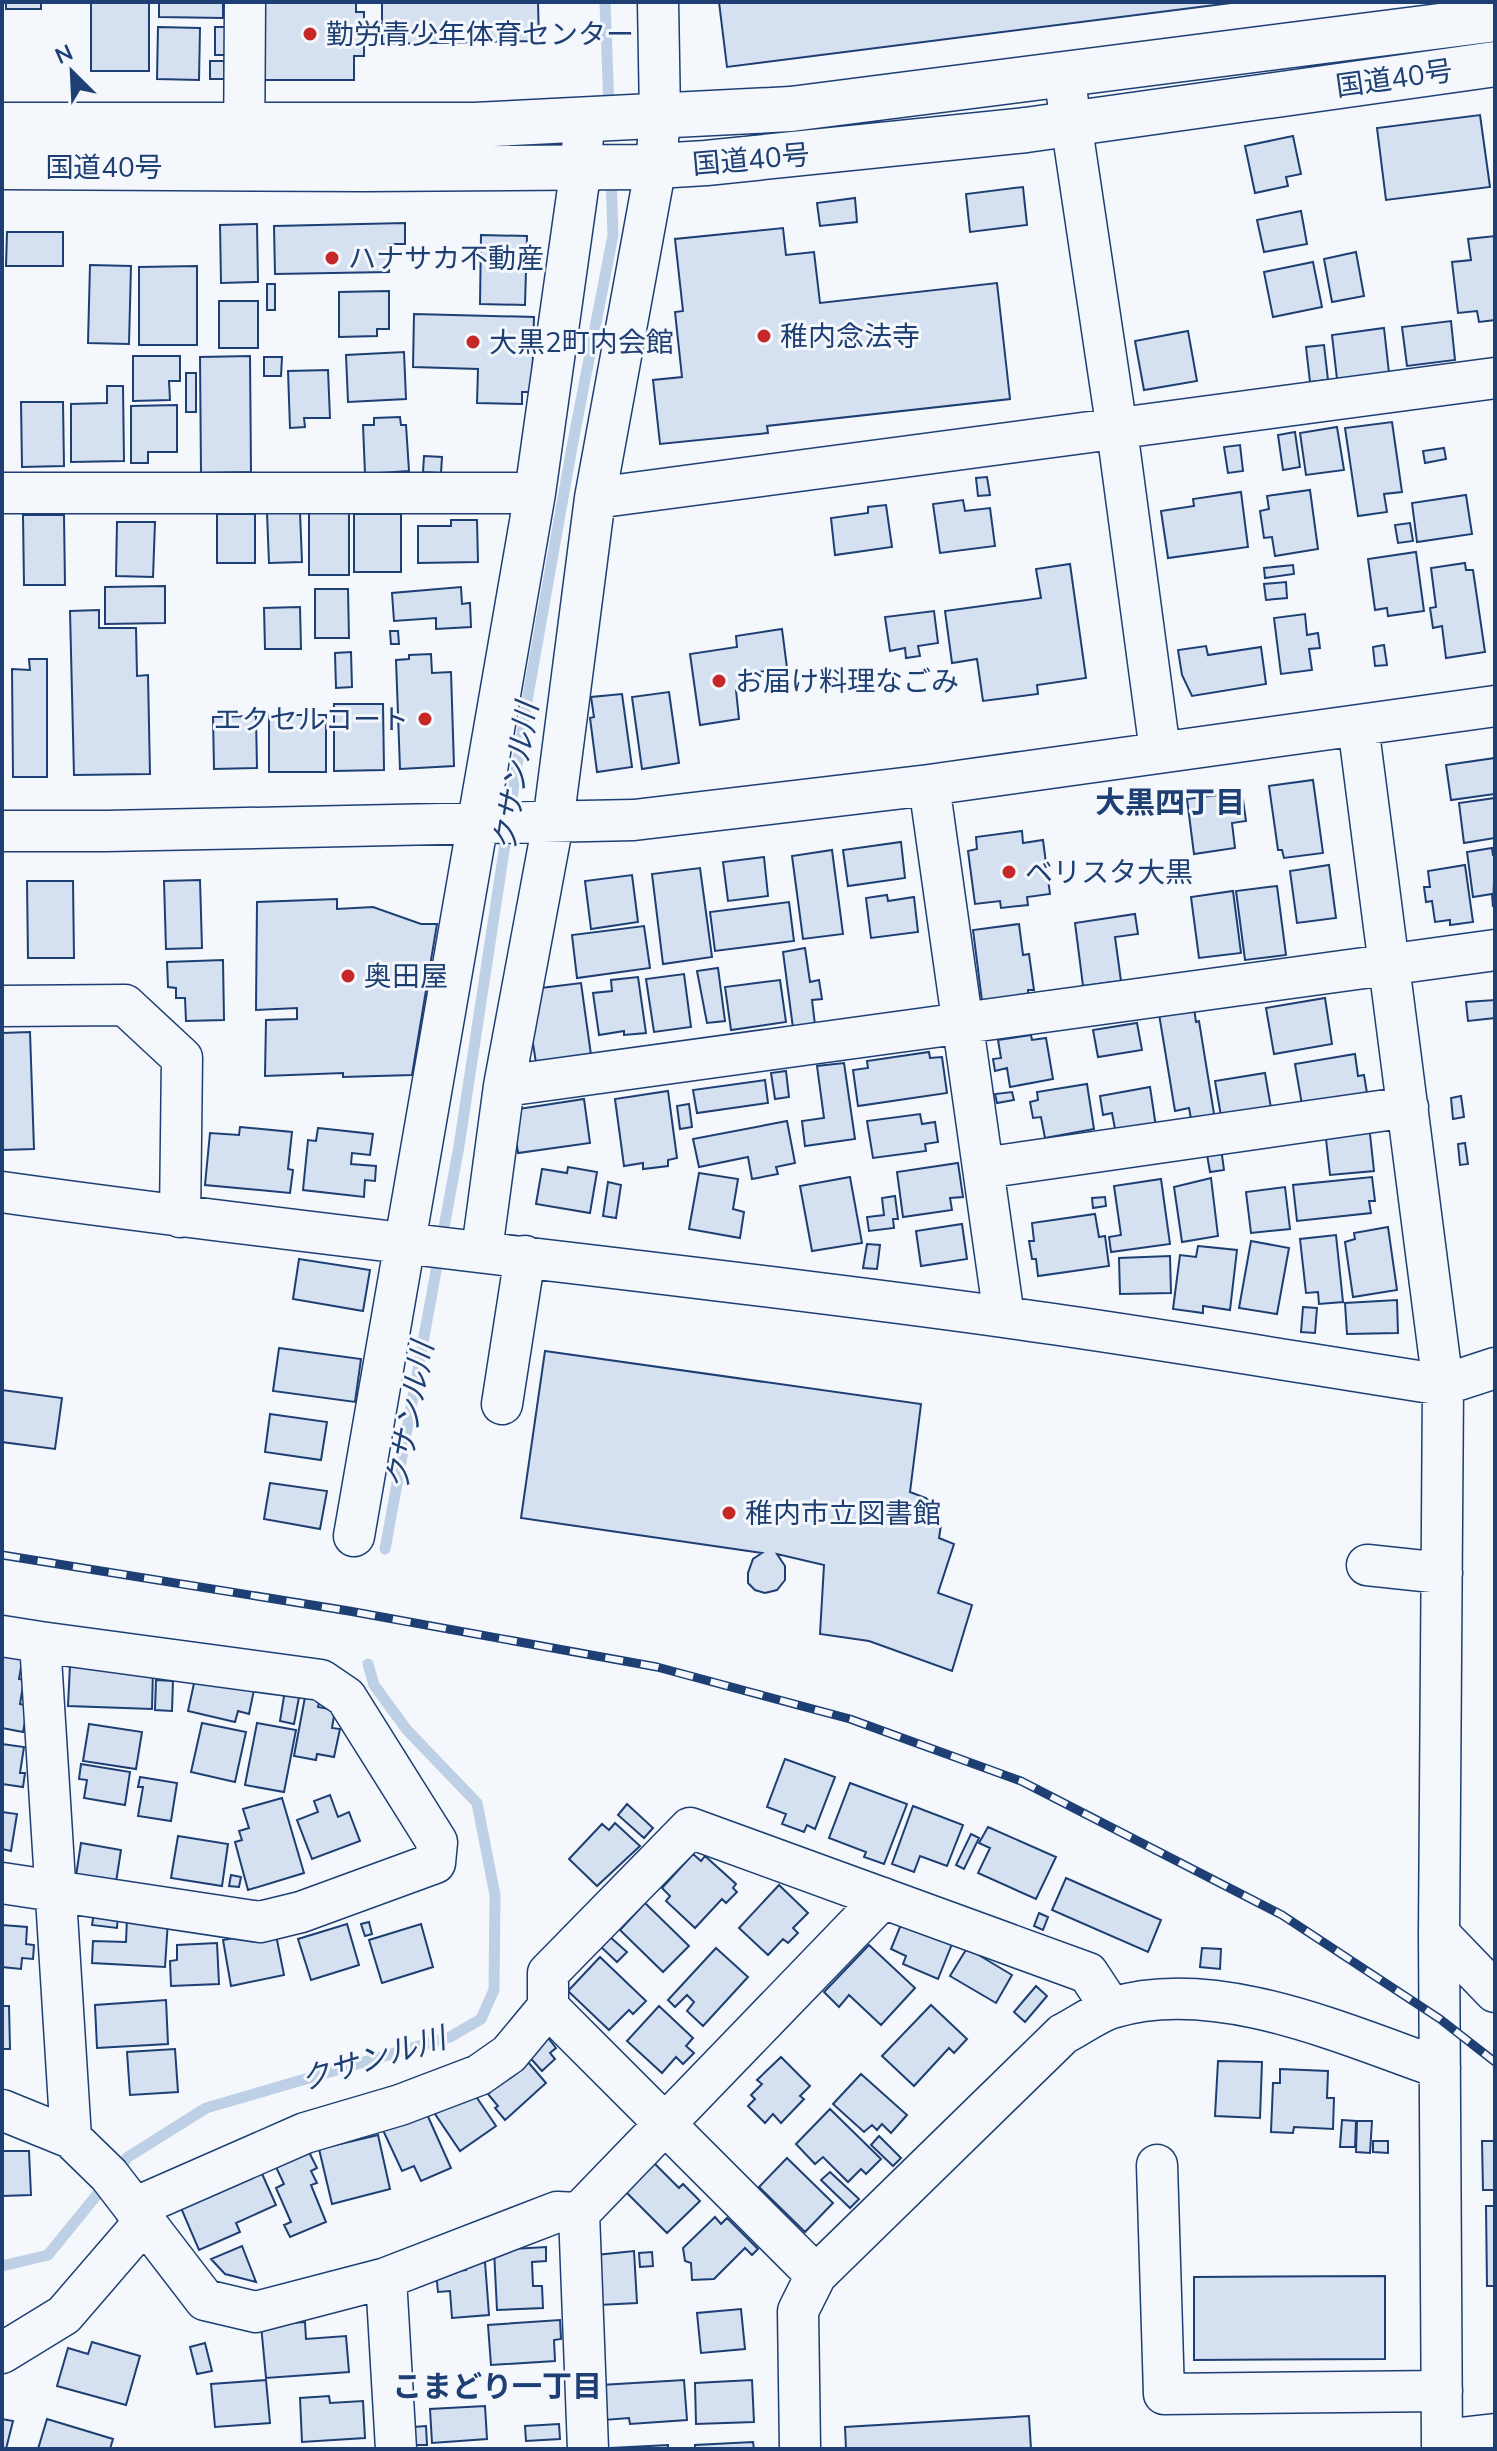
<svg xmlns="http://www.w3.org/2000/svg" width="1497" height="2451" viewBox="0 0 1497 2451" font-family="'Nunito Sans','Noto Sans JP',sans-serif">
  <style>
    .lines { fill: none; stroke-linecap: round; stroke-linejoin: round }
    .stream { stroke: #bed0e5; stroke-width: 11 }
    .building { fill: #d5e0f0; stroke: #1d3f73; stroke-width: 2 }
    .minor-casing { stroke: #1d3f73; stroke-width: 43 }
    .highway-casing { stroke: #1d3f73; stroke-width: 47 }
    .minor { stroke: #f4f7fb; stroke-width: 40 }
    .highway { stroke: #f4f7fb; stroke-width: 44 }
    .rail-casing { stroke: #1d3f73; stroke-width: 9 }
    .rail { stroke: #f4f7fb; stroke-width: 6; stroke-dasharray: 18; stroke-linecap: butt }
    .poi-dot { fill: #c62828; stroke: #f4f7fb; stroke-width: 3 }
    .labels { text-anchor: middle; stroke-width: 6; stroke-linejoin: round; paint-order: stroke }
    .poi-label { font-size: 28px; fill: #1d3f73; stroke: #f4f7fb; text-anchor: start }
    .street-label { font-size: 28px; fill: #1d3f73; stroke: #f4f7fb }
    .water-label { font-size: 30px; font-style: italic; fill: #1d3f73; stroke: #f4f7fb }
    .neighbourhood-label { font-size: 30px; font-weight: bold; fill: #1d3f73; stroke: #f4f7fb }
  </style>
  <rect width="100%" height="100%" fill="#f4f7fb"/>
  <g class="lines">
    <path class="stream" d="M605,2l4,106
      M385,1549l74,-403 67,-439 46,-260 41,-212 -2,-58
      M122,2164l6,-7 78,-49 244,-71 31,-18 13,-29 1,-95 -18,-92 -70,-73 -33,-45 -6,-21
      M2,2266l46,-11 52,-64"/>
  </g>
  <path class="building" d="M6,2h35v7h-35z
    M91,2h58v69h-58z
    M159,2h64v16l-64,-1z
    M255,2h101v10h8v44h-10v24h-99z
    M382,2h156l1,39 -157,3z
    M719,2h520l-512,65z
    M158,27l42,1 -1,52 -42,-1z
    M215,27h11v28h-11z
    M210,61h14l1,18h-15z
    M1480,115l10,72 -104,13 -9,-72z
    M1293,136l8,38 -15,3 2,9 -33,7 -10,-47z
    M1023,187l4,38 -57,7 -4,-38z
    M855,198l2,24 -37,4 -3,-23z
    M1301,211l6,33 -43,8 -7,-32z
    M405,223v21h-16v28l-114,2 -1,-48z
    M257,224l1,58 -37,1 -1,-58z
    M783,228l3,27 28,-3 6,51 177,-20 13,116 -243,27 1,7 -108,11 -7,-64 29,-3 -7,-65 8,-1 -8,-72z
    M7,232h56v34h-57z
    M481,235l46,1 -2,69 -45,-1z
    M1495,236v84l-16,2 -2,-11 -19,2 -6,-51 19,-2 -3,-21z
    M1356,252l8,44 -32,6 -8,-43z
    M1313,262l9,45 -49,10 -9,-45z
    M90,265l41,1 -2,78 -41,-1z
    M197,266v79h-58v-78z
    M267,284h8v26h-8z
    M389,291v38h-12v7l-38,1v-45z
    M219,301h39v47h-39z
    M414,314l120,3 -2,75h-10v12l-45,-1 1,-34 -65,-2z
    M1451,321l4,39 -48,6 -5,-39z
    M1384,328l5,45 -52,6 -5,-44z
    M1188,331l9,50 -53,9 -9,-49z
    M1324,345l4,35 -18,2 -4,-35z
    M404,352l2,47 -58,3 -2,-47z
    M133,356h47v25h-11l1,19 -37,1z
    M250,356l1,116 -50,1 -1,-116z
    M264,357h18l-1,19h-17z
    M328,370l2,48h-26l1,9 -15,1 -2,-57z
    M186,373h10v39h-10z
    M107,386h16l1,75 -53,1v-58l36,-1z
    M21,402h42l1,64 -42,1z
    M177,405v47h-29v11h-17v-57z
    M400,417l1,8h5l3,46 -44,3 -2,-49h11v-7z
    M1392,422l10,70 -18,2 3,18 -29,4 -13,-88z
    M1337,427l7,43 -38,5 -6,-42z
    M1295,432l5,35 -17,3 -5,-35z
    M1240,445l3,26 -15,2 -4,-26z
    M1444,448l2,11 -21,4 -2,-12z
    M424,456l18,1 -1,16 -18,-1z
    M987,477l3,18 -12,1 -2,-18z
    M1310,490l8,59 -43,7 -3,-19 -8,1 -4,-27 9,-2 -2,-13z
    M1241,492l7,55 -80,11 -7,-47 33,-5 -1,-7z
    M1466,495l6,39 -55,8 -5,-39z
    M963,500l2,11 25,-3 5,38 -55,7 -7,-49z
    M886,505l6,42 -57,8 -4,-37 37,-5v-6z
    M300,512l2,50 -33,1 -2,-50z
    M309,512h40v63h-40z
    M217,514h38v49h-38z
    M354,514h47v58h-47z
    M23,515h41l1,70h-41z
    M451,520h26l1,42 -60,1v-37h33z
    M117,522h38l-2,55 -37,-1z
    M1410,523l3,18 -15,2 -3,-18z
    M1416,552l8,59 -36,5 -1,-8 -12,2 -7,-51z
    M1465,563l1,7h7l12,82 -39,6 -4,-32 -9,2 -3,-20 6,-1 -5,-39z
    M1070,564l16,114 -49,7 1,9 -55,7 -6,-42 -25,4 -7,-52 96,-13 -5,-29z
    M1293,565l1,9 -29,4 -1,-10z
    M1286,582l1,16 -21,2 -2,-16z
    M165,586v37l-60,1v-37z
    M461,587l1,17 8,-1 1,24 -35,2v-11l-42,3 -2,-28z
    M315,589h33l1,49h-34z
    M300,607l1,42h-36l-1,-41z
    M99,610v18h37l1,48 11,-1 2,99 -76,1 -4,-164z
    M934,611l4,32 -20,3 2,10 -14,2 -1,-10 -15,3 -5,-34z
    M1305,614l2,21 11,-2 2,15 -11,1 3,21 -31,4 -7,-56z
    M782,629l5,39 -44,6 3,15 -10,1 3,29 -39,6 -10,-71 47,-7 -1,-11z
    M390,631h8l1,13h-8z
    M1384,645l3,20 -12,1 -2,-19z
    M1206,646l2,9 53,-8 5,37 -74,12 -10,-21 -4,-25z
    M351,652l1,35 -16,1 -1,-35z
    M431,654l1,19 19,-1 3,94 -54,3 -4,-109 13,-1v-4z
    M29,659h18v118h-34l-1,-108 18,1z
    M669,692l10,71 -37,6 -10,-72z
    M622,694l10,73 -35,5 -7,-54 4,-1 -3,-20z
    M334,704h49l1,66 -50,1z
    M269,715h57v57h-57z
    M256,716l1,52 -43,1 -1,-52z
    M1495,758v36l-44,6 -5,-35z
    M1313,780l10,73 -39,5 -2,-8h-4l-9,-64z
    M1233,793l1,9 9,-2 3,21 -14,2 3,25 -41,6 -7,-55z
    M1495,798v40l-31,5 -5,-40z
    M1022,831l1,12 20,-3 7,54 -23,3 1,8 -27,3 -1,-7 -25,3 -7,-53 9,-2 -1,-12z
    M901,842l4,36 -57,8 -5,-36z
    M1492,848l1,7h2l-2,52 -1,-13 -19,3 -6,-45z
    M832,850l11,84 -40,5 -11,-83z
    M764,857l4,39 -40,5 -5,-39z
    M1329,865l7,53 -39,5 -7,-52z
    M1465,865l8,57 -23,3v-5l-15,2 -3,-21 -6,1 -2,-15h6l-2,-16z
    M700,868l12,89 -49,7 -11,-90z
    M632,875l6,47 -47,7 -6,-48z
    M200,880l2,68 -36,1 -2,-68z
    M27,881h46l1,77h-46z
    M1277,886l9,69 -41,5 -9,-69z
    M1233,891l8,62 -42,5 -8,-61z
    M887,895l1,6 26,-4 4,35 -47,6 -5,-40z
    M337,899v10l36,-2 48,17h16l-25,151 -69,2v-4l-78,3 1,-56 31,-1v-11l-41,2 1,-108z
    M789,902l5,39 -79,10 -5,-39z
    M1135,914l3,20 -23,3 6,44 -38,5 -8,-63z
    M1019,924l4,31 6,-1 5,36h-6v5l-46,6 -9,-71z
    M644,926l6,42 -73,10 -5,-43z
    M805,948l5,34 9,-2 3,19 -10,1 3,25 -22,3 -10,-76z
    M223,960l1,60 -38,1 -1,-23h-9v-10l-8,-1 -1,-25z
    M718,968l7,53 -18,2 -10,-52z
    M684,974l7,53 -37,5 -8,-53z
    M638,977l8,56 -22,2v-4l-25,4 -6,-42 19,-2 -1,-11z
    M780,980l6,42 -55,8 -6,-43z
    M581,983l10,72 -55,8 -7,-45 4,-29z
    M1325,998l7,46 -58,10 -8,-46z
    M1495,1000v18l-27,3 -2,-19z
    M1194,1008l2,14 3,-1 16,99 -23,4 -3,-16 -14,3 -16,-97z
    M1137,1023l5,27 -44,7 -5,-27z
    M30,1032l4,117 -32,1v-117z
    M1031,1035l1,5 14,-2 7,41 -43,8 -3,-19 -12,3 -2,-12 8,-1 -3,-18z
    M929,1052l1,6 12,-1 5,36 -89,13 -5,-36 15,-2 -1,-7z
    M1355,1054l3,22 6,-1 4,24 -66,6 -7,-41z
    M844,1063l11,76 -50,7 -3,-25 22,-3 -7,-52z
    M786,1071l3,26 -14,2 -4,-26z
    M1265,1073l7,41 -50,8 -7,-41z
    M765,1080l3,23 -71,10 -4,-23z
    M1087,1084l7,45 -49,9 -4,-21 -8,1 -3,-16 8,-2 -1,-8z
    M1150,1087l6,40 -40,7 -4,-21 -9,2 -3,-19z
    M668,1091l9,67 -9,2v6l-25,3v-6l-19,3 -9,-67z
    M1012,1092l2,8 -17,3 -2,-9z
    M1461,1096l3,21 -11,2 -2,-21z
    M584,1099l6,44 -72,10 -6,-43z
    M689,1104l3,23 -12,2 -3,-23z
    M920,1114l2,10 13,-2 3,20 -13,2 1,7 -53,7 -6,-37z
    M787,1121l8,42 -19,4 2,7 -26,5 -4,-22 -49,10 -6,-28z
    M1369,1125l5,46 -44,4 -5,-45z
    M240,1127l52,5 -4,37 5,1 -3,23 -85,-8 5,-52 29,2z
    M318,1128l55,6 -3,21 -18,-2 -1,11 25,2 -1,15 -10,-1 -1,17 -61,-7 5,-50 8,1z
    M1465,1143l3,21 -8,1 -2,-21z
    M1221,1148l3,22 -14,2 -4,-23z
    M958,1163l5,34 -13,1 2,12 -49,7 -6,-45z
    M568,1167l29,5 -7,41 -54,-9 6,-35 25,4z
    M699,1173l39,6 -5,30 11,3 -4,26 -51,-9z
    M850,1177l12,66 -50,8 -12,-65z
    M1372,1177l3,24h-6l2,12 -74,8 -4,-36z
    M1211,1178l7,58 -36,6 -8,-55z
    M1161,1179l9,65 -59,8 -2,-15 12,-2 -7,-49z
    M608,1182l13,3 -5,33 -13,-2z
    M1285,1187l5,42 -39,4 -5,-41z
    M895,1196l3,23h-5l1,9 -25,3 -2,-14 17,-2 -2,-17z
    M1105,1197l1,9 -13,2 -1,-10z
    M1095,1214l4,23 6,-1 4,30 -71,10 -2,-17h-4l-3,-18h5l-2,-18z
    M962,1224l5,35 -46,7 -5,-35z
    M1388,1227l9,63 -44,7 -8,-55 10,-3 -1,-6z
    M1336,1235l7,67 -24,2 -1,-12 -12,1 -6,-54z
    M1251,1241l38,7 -12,66 -38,-6z
    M867,1244l13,1 -3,24 -14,-1z
    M1198,1246l39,4 -7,60 -27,-4v7l-30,-4 7,-54 16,2z
    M1170,1256l1,37 -51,1 -1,-36z
    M299,1259l71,11 -7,41 -70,-12z
    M1397,1300l1,33 -51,1 -2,-31z
    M1303,1307l14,1 -2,25 -14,-1z
    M279,1348l82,11 -6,43 -82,-11z
    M545,1351l376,53 -11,88 16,6 10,10 5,17 -2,13 15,6 -16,49 34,12 -20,66 -83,-30 -49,-7 4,-69 -47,-11 8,12v14l-8,10 -12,3 -10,-3 -7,-7v-10l5,-14 9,-6 -241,-35z
    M2,1390l60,8 -7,51 -53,-7z
    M270,1414l57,8 -6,38 -56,-8z
    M270,1483l57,8 -7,38 -56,-10z
    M2,1653l21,3 -4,23 5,1 -4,24 8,2 -5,26 -21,-4z
    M70,1665l83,4 -1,40 -84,-3z
    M196,1674l58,16 -5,24 -11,-3 -3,11 -47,-11z
    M156,1680l17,1 -1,30 -17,-1z
    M285,1690l15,2 -6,32 -14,-3z
    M305,1697l15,2 -2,8 17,3 -3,18 8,1 -6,28 -17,-3 -1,6 -22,-4z
    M202,1723l44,9 -11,50 -44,-10z
    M257,1723l39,7 -12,62 -39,-7z
    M89,1724l53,8 -6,37 -53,-8z
    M2,1744l22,3 -4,26h5l-2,14 -21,-3z
    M785,1759l50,18 -20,52 -8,-4 -3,7 -22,-8 4,-10 -19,-7z
    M81,1764l49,8 -5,33 -41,-7 3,-18 -8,-1z
    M140,1777l37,6 -6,38 -33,-5 5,-29h-5z
    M850,1783l57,21 -23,60 -20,-7 2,-5 -37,-14z
    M330,1795l8,22 11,-5 11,29 -48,18 -15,-39 21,-8 -4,-11z
    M282,1798l22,75 -56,17 -13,-48 7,-2 -3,-9 10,-3 -6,-19z
    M627,1804l26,24 -9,10 -26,-23z
    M913,1806l50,19 -16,41 -27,-10 -6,16 -22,-8z
    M2,1812l15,2 -6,37 -9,-2z
    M615,1823l25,23 -43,40 -28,-27 33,-35 7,6z
    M988,1827l68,30 -20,42 -58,-26 12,-25 -11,-5z
    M971,1834l8,4 -15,31 -8,-4z
    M178,1836l50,8 -6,42 -51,-8z
    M81,1843l40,7 -5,32 -40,-6z
    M693,1854l8,7 4,-5 31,28 -3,4 4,4 -11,11 -4,-4 -27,29 -29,-27 4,-5 -8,-8z
    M231,1875l10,2 -2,10 -10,-1z
    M1066,1878l95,42 -13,32 -96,-42z
    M779,1885l29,28 -15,15 5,5 -10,10 -5,-4 -15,16 -29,-27z
    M645,1903l44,43 -26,26 -43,-42z
    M94,1912l24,2 -1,14 -25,-3z
    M1039,1913l9,4 -5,13 -9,-4z
    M127,1918l41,2 -3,47 -73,-4 1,-22 33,1z
    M369,1922l3,12 -7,2 -4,-12z
    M902,1922l50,22 -14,35 -35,-15 3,-8 -15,-7z
    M347,1924l12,41 -48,15 -13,-41z
    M421,1924l12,43 -51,16 -13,-43z
    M2,1925l25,2 -1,17 8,1 -1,14 -11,-1 -1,11 -19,-2z
    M256,1934l20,1 8,40 -53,11 -8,-46z
    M609,1936l18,16 -10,10 -17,-16z
    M217,1943l2,41 -48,2 -1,-25 7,-1v-15z
    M869,1945l46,43 -34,37 -32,-30 -10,12 -15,-15z
    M716,1948l32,29 -45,49 -16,-15 7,-9 -7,-7 -12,12 -7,-7z
    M967,1948l45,27 -16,28 -46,-27z
    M1202,1948l19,1 -1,20 -20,-2z
    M600,1957l46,44 -13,13 -4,-4 -20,20 -41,-39z
    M1036,1986l11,10 -22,26 -11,-10z
    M166,2000l2,44 -71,4 -2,-43z
    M931,2005l36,34 -13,14 -5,-5 -35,38 -32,-30z
    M2,2006h7l1,43h-8z
    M659,2006l34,32 -7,8 8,7 -11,11 -7,-7 -14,16 -35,-32z
    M545,2034l11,14 -6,5 5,6 -13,12 -17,-19z
    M175,2049l3,43 -48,3 -3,-43z
    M522,2055l24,28 -41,37 -10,-12 3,-2 -10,-12 14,-13z
    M781,2057l29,29 -10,10 4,3 -23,24 -8,-9 -8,9 -17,-17 7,-7 -4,-4 11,-11 -5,-4z
    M1218,2061l44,1 -2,56 -45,-2z
    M1280,2069l48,2 -1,27h7l-1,31 -39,-2 -1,6 -22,-1 2,-49h7z
    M861,2074l46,41 -16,18 -9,-9 -5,6 -5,-5 -8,7 -31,-28z
    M475,2095l21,31 -36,25 -25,-37 27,-17 3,5z
    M830,2109l51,50 -15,15 -5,-5 -13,13 -25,-25 -8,7 -19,-20z
    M426,2112l25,56 -30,13 -7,-15 -12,5 -20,-43z
    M1342,2120l14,1 -1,26h-15z
    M1357,2121h15l-2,32 -14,-1z
    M378,2135l12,54 -58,15 -13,-55z
    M879,2136l22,22 -8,8 -22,-21z
    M1373,2141h15v12l-15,-1z
    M1482,2141h13v49h-12z
    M2,2151h27l2,44 -29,1z
    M309,2152l8,16 -6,3 6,12 -6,2 15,37 -36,15 -6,-12 7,-3 -15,-34 8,-4 -8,-17z
    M787,2158l46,45 -28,29 -46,-45z
    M654,2163l25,25 4,-4 17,17 -33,32 -42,-42z
    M259,2167l17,38 -40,18 4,9 -41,18 -18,-42z
    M830,2172l29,27 -9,9 -29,-28z
    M1486,2206h9v80h-8z
    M715,2217l6,7 6,-6 31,31 -6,6 -7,-7 -31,31 -22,1 -1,-17 -6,-2 -2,-13z
    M242,2246l14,36 -31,-8 -14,-15z
    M546,2247v14l-14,1 1,24h9l1,22 -46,2 -3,-60z
    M634,2251l3,52 -38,2 -3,-50z
    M652,2252l1,14 -13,1 -1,-14z
    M485,2262l4,53 -37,3 -2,-27 -12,1 -2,-20 30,-2v-6z
    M1385,2276v83l-191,1v-83z
    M741,2309l4,40 -44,4 -4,-40z
    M560,2320l1,19 -7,1 1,21 -64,4 -3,-40z
    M305,2322l1,17 40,-3 3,36 -83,6 -5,-53z
    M92,2342l48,14 -14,49 -69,-19 11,-38 20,6z
    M205,2343l7,28 -15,3 -7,-27z
    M266,2380l4,43 -55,4 -4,-43z
    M684,2380l3,40 -57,4 -1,-6 -25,2 -3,-35z
    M752,2380l2,42 -58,2 -1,-41z
    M329,2396l1,7 33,-2 2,37 -63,4 -2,-44z
    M485,2406l2,33 -55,4 -2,-34z
    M1029,2416l2,33h-185l-1,-22z
    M2,2419l11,2 -7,28h-4z
    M47,2419l66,20 -3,10h-72z
    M559,2424l1,15 -34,2 -1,-15z
    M426,2426l1,19h-13l-1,-18z
    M753,2442l1,7h-59v-4z
    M668,2445v4h-57v-1z"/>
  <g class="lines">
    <defs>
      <path id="minor" d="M1064,75l53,355 43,321
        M244,158l1,-156
        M2,493h533
        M595,498l900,-120
        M1358,725l85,660 -4,549 3,515
        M929,785l75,532
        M2,831h104l528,-11 295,-35 566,-79
        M2,1006l123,-1 57,53 -2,159
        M504,1086l991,-136
        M983,1168l425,-61
        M2,1192c333,47 668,79 1001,125 147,20 293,45 440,68l52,-17
        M482,1250l22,-164 49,-263 42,-325 61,-333 4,-49 -2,-114
        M502,1404l23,-148
        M354,1536l181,-1043 46,-326 3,-47
        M1367,1565l75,8
        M2,1636l38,6 31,496
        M2,1883l258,39 41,-10 134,-49 2,-21 -91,-145 -25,-17 -281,-38
        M1439,1934l56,58
        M548,2007l268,268
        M2,2110l69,28 38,37 96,125 51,12 130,-34 171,-66 22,1 304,-315
        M1157,2165l7,229 278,-3
        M134,2208l171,-75 95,-28 79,-30 30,-21 39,-47v-34l142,-145 398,145 23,35
        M579,2213l9,236
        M386,2278l10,171
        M2,2353l62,-38 81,-94
        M1442,2440l53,-6
        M800,2449l-2,-138 18,-36 247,-241c16,-8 33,-21 49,-26 103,-32 231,26 328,60"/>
      <path id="highway" d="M2,125h472l317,-16 704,-90
        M2,167l363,2 275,-2 66,-4 320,-33 469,-66"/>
    </defs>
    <use href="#minor" class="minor-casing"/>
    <use href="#highway" class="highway-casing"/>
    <use href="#minor" class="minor"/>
    <use href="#highway" class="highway"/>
    <defs>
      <path id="rail" d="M2,1555l347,56 308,56 193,52 171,62 261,134 158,104 55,43"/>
    </defs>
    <use href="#rail" class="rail-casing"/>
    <use href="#rail" class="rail"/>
  </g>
  <g class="poi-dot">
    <circle cx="310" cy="34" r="8"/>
    <circle cx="332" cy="258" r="8"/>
    <circle cx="764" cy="336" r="8"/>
    <circle cx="473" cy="342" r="8"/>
    <circle cx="719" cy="681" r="8"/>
    <circle cx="425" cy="719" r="8"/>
    <circle cx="1009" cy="872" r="8"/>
    <circle cx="348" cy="976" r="8"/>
    <circle cx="729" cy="1513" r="8"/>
  </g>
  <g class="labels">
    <g class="poi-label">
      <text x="326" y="44">勤労青少年体育センター</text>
      <text x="348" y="268">ハナサカ不動産</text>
      <text x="780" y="346">稚内念法寺</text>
      <text x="489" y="352">大黒2町内会館</text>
      <text x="735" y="691">お届け料理なごみ</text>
      <text x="409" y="729" text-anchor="end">エクセルコート</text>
      <text x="1025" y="882">ベリスタ大黒</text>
      <text x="364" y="986">奥田屋</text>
      <text x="745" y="1523">稚内市立図書館</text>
    </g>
    <g class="street-label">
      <text transform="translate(1394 78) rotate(-8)" y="10">国道40号</text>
      <text transform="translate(751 159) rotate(-5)" y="10">国道40号</text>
      <text x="104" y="177">国道40号</text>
    </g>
    <g class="water-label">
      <text transform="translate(516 777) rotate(-81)" y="10">クサンル川</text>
      <text transform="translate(410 1416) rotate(-80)" y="10">クサンル川</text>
      <text transform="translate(373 2059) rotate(-17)" y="10">クサンル川</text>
    </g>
    <g class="neighbourhood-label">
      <text x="1170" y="813">大黒四丁目</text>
      <text x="497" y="2397">こまどり一丁目</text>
    </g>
  </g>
  <rect width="1497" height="2451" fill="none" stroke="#1d3f73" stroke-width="8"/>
  <g transform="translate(72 72) rotate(336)" stroke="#f4f7fb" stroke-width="6" paint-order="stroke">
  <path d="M0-6L14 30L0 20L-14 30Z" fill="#1d3f73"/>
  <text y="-12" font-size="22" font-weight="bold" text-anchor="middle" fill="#1d3f73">N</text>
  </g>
</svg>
